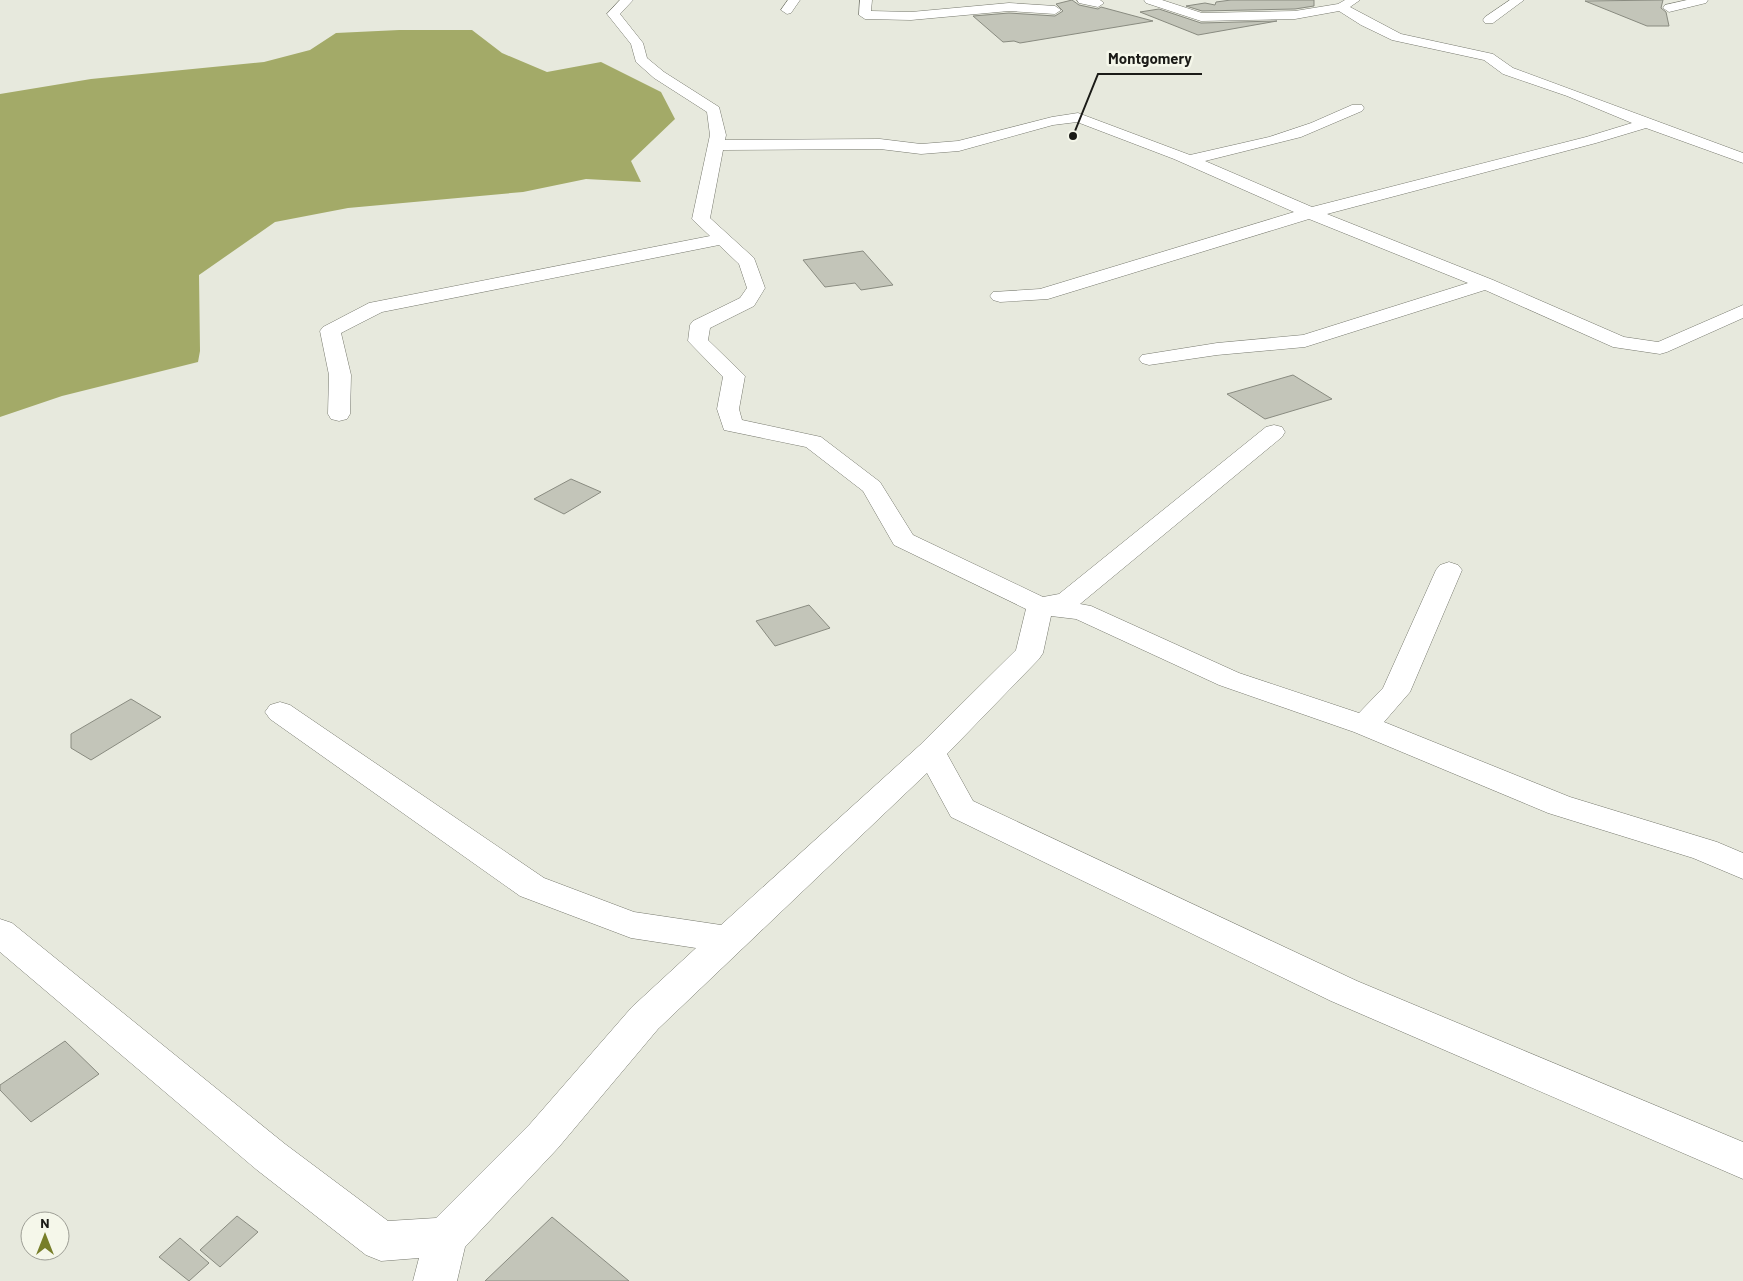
<svg xmlns="http://www.w3.org/2000/svg" width="1743" height="1281" viewBox="0 0 1743 1281" font-family="Barlow,sans-serif">
  <style>
    .forest { fill: #a3aa68 }
    .building { fill: #c3c5b9; stroke: #898b80 }
    .lines { fill: none; stroke-linecap: round; stroke-linejoin: round }
    .minor-casing { stroke: #77796e; stroke-width: 1 }
    .minor { fill: #fff; fill-rule: evenodd }
    .leader { fill: none; stroke: #1b1b17; stroke-width: 2 }
    .callout-dot { fill: #1b1b17; stroke: #f5f7ea; stroke-width: 2 }
    .callout-label { font-size: 15px; text-anchor: middle; font-weight: bold; fill: #1b1b17; stroke: #f5f7ea; stroke-width: 5; stroke-linejoin: round; paint-order: stroke }
  </style>
  <rect width="100%" height="100%" fill="#e7e9dd"/>
  <path class="forest" d="M399,30h73l30,23 45,19 54,-10 60,30 14,27 -44,42 10,21 -55,-3 -63,13 -175,16 -73,14 -76,53 1,76 -2,11 -136,34 -62,21v-323l91,-15 173,-17 46,-12 26,-17z"/>
  <path class="building" d="M1072,0l7,5 19,4 3,-2 52,14 -133,22 -6,-2 -11,1 -30,-26 36,-3 46,3 8,-5 -7,-7z
    M1231,0h83v6l-19,3 -93,2 -16,-5 19,-3 10,2 1,-3z
    M1663,0l-2,8 5,4 3,14h-22l-62,-25z
    M1159,9l42,14 76,-2 -79,14 -58,-23z
    M863,251l30,34 -32,5 -6,-7 -30,4 -22,-27z
    M1293,375l39,24 -67,20 -38,-25z
    M571,479l30,13 -37,22 -30,-15z
    M809,605l21,23 -55,18 -19,-25z
    M131,699l30,18 -70,43 -20,-12v-14z
    M65,1041l34,33 -68,48 -31,-32v-5z
    M237,1216l21,16 -38,35 -20,-17z
    M552,1217l77,64h-144z
    M180,1238l29,25 -20,18 -30,-24z"/>
  <g class="lines">
    <defs>
      <path id="minor" d="M620,0h13l-13,14 23,29 4,15 17,14 55,35 7,28 -1,5 155,-1 41,5 37,-3 94,-24 26,-4 112,42 79,-18 42,-14 41,-18h10l2,3 -2,3 -61,26 -96,24 107,46 274,-70 46,-14 -65,-27 -64,-22 -19,-14 -92,-20 -31,-15 -22,-14 -44,8 -94,2 -55,-18 -2,-3h18l40,13 93,-2 43,-7 7,-4h15l-10,7 51,27 92,20 20,14 230,85v10l-97,-35 -50,15 -269,71 166,66 131,57 34,5 85,-37v13l-76,34 -7,2 -47,-7 -128,-57 -180,57 -88,8 -68,10 -7,-2 -3,-4 3,-4 75,-12 86,-8 165,-52 -159,-64 -261,80 -48,3 -7,-2 -3,-4 3,-4 47,-3 254,-77 -120,-53 -97,-37 -24,3 -94,26 -38,3 -41,-5 -157,1 -13,68 44,40 11,30 -11,18 -44,22 -2,12 37,36 -6,33 3,11 79,17 59,45 33,53 130,62 16,-3 207,-167 8,-2 8,2 3,5 -3,5 -202,167 11,2 148,67 120,40 24,-25 53,-118 4,-5 9,-3 9,3 4,5 -52,122 -26,30 186,75 147,45 26,11v26l-50,-21 -145,-45 -194,-81 -135,-47 -143,-66 -25,-3 -8,37 -4,6 -92,95 26,47 384,180 386,161v37l-412,-178 -380,-184 -24,-44 -269,256 -100,119 -93,99 -8,34h-44l6,-23 -38,3 -15,-6 -109,-85 -257,-218v-33l12,4 273,221 103,77 48,-3 94,-94 102,-117 64,-59 -65,-10 -111,-42 -250,-177 -5,-7 5,-7 10,-3 10,3 254,173 90,34 87,13 199,-180 96,-95 10,-41 -132,-64 -31,-54 -57,-44 -82,-17 -7,-21 6,-32 -35,-36 2,-16 3,-4 47,-23 7,-10 -8,-24 -20,-19 -337,67 -41,21 10,42 -1,39 -3,5 -8,2 -8,-2 -3,-5 1,-39 -9,-44 3,-4 46,-24 341,-67 -18,-17 18,-84 -3,-23 -53,-34 -18,-16 -5,-18 -24,-30z
        M788,0h12l-9,13 -4,1 -6,-4z
        M860,0h12l-1,11 40,1 98,-9 46,3 6,4 -6,4 -46,-3 -98,9 -46,-1 -6,-4z
        M1077,0h23l4,3 -6,4 -19,-4z
        M1510,0h14l-31,23h-8l-2,-3 2,-3z
        M1687,0h21l-2,3 -37,9 -6,-4 2,-3z"/>
    </defs>
    <use href="#minor" class="minor-casing"/>
    <use href="#minor" class="minor"/>
  </g>
  <path class="leader" d="M1073 136L1098 74H1202"/>
  <circle class="callout-dot" cx="1073" cy="136" r="5"/>
  <g class="callout-label">
    <text x="1150" y="64">Montgomery</text>
  </g>
  <g transform="translate(45 1236)"><circle r="24" fill="#f5f7ea" stroke="#9e9f96"/>
  <path d="M0-4L9 19L0 12L-9 19Z" fill="#777e29"/>
  <text y="-8" font-size="14" font-weight="bold" text-anchor="middle" fill="#1b1b17">N</text>
  </g>
</svg>
